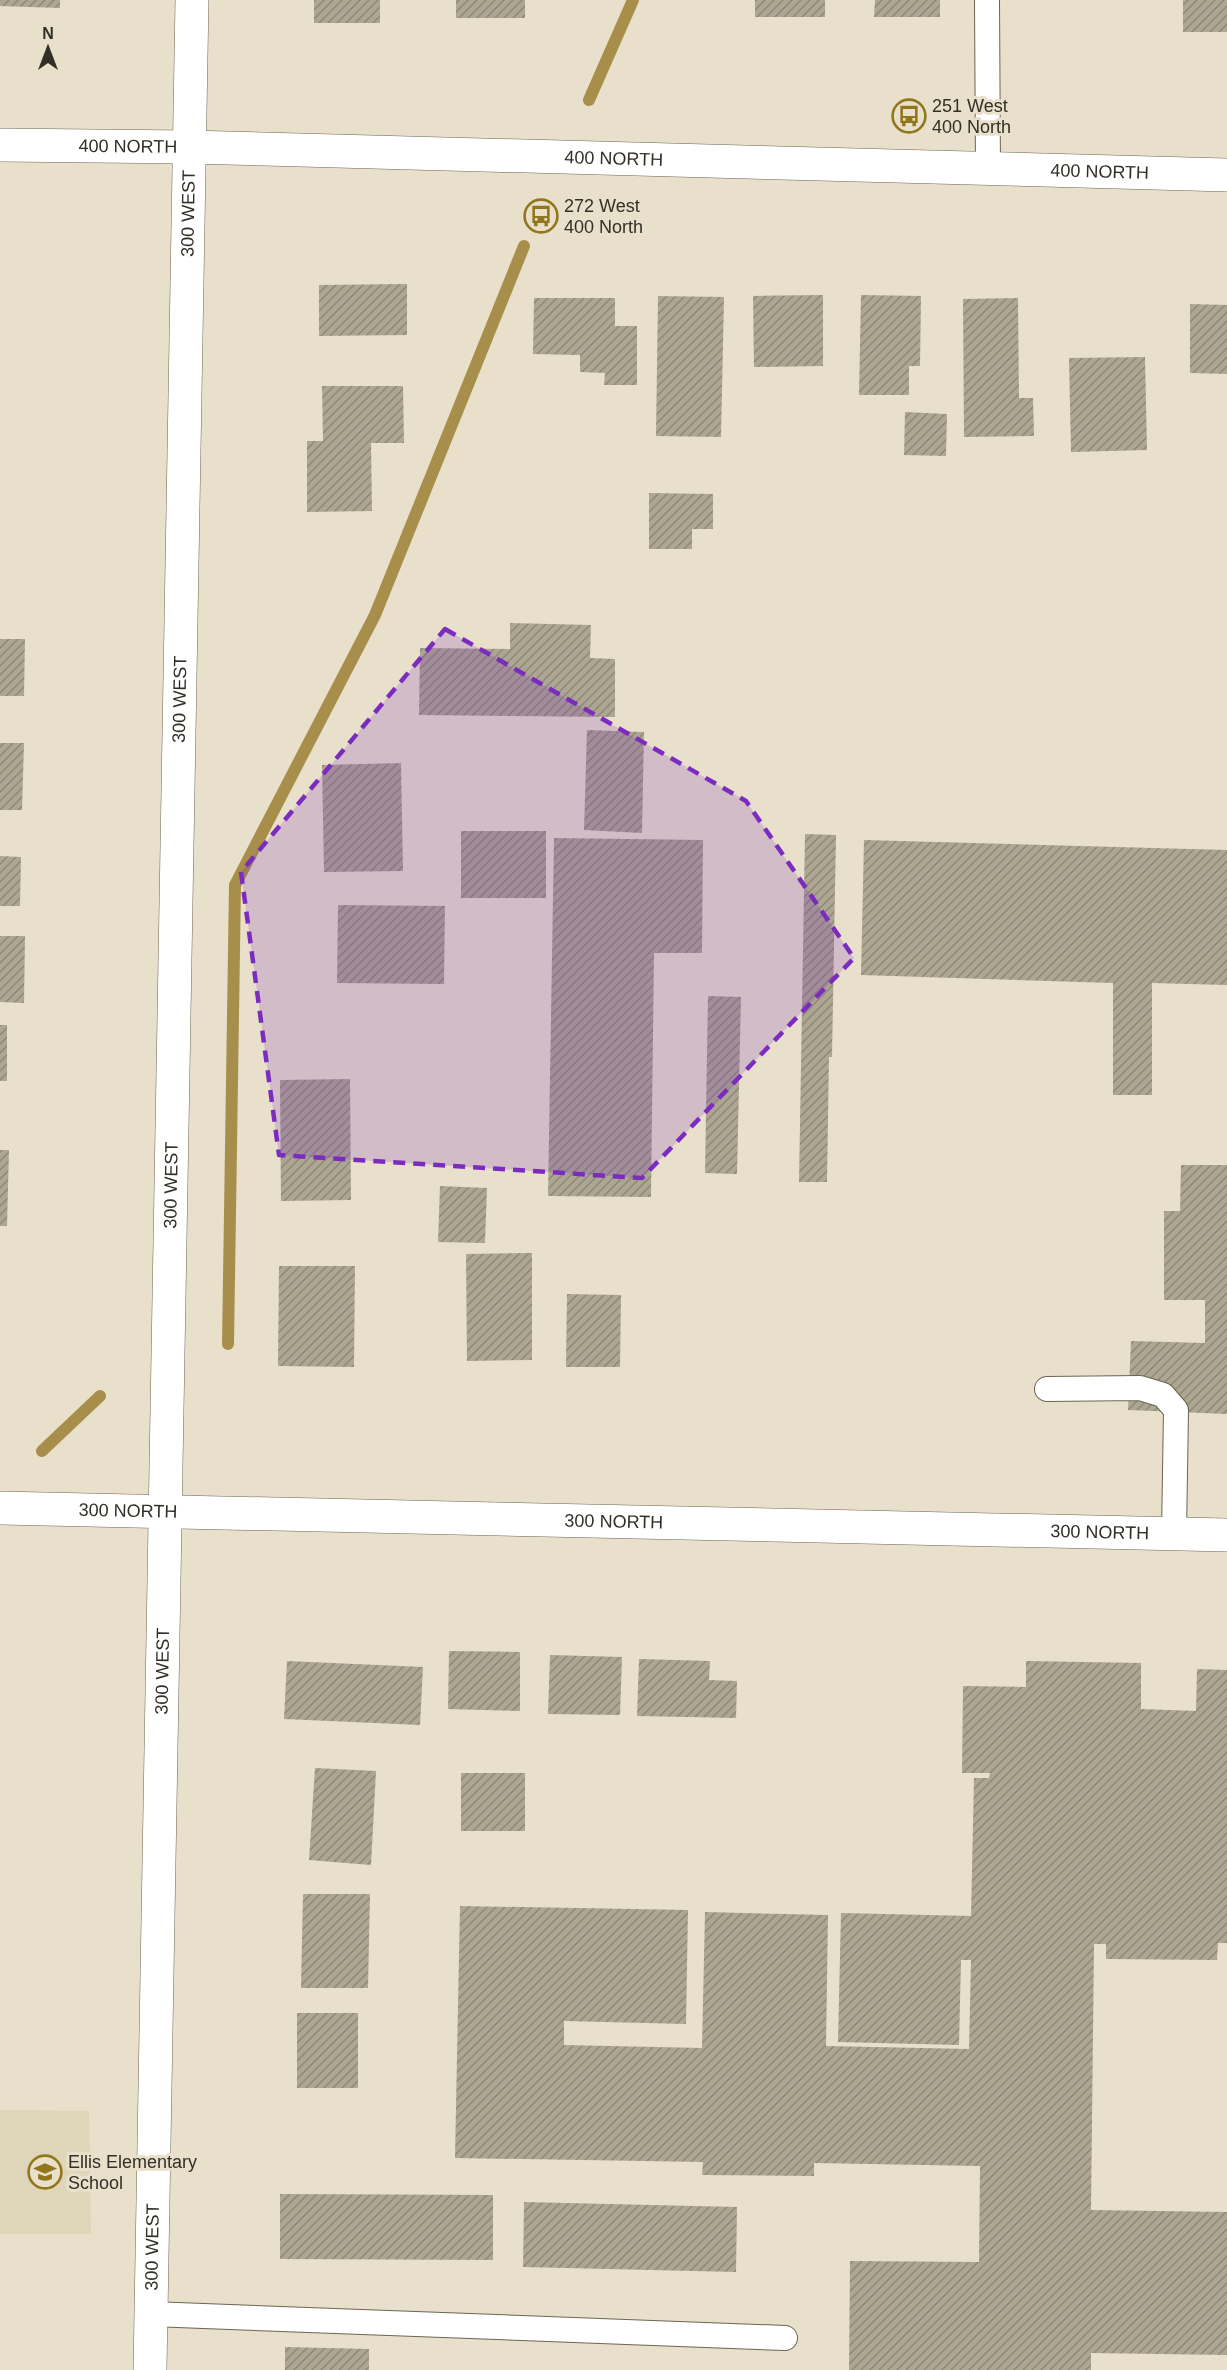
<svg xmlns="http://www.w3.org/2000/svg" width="1227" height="2370" viewBox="0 0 1227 2370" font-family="Helvetica,sans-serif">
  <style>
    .built { fill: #dfd5b9 }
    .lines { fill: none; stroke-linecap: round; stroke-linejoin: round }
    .stream { stroke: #a78f4b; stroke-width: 12 }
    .building { fill: url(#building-hatch) }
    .lane-casing { stroke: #6c6552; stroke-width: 26 }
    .street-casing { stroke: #6c6552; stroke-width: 34 }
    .lane { stroke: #fff; stroke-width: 24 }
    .street { stroke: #fff; stroke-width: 33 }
    .marked { fill: #7b2cbf; fill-opacity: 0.2; stroke: #7b2cbf; stroke-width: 4.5; stroke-dasharray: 12 8; stroke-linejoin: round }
    .labels { text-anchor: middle; stroke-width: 6; stroke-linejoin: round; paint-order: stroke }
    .poi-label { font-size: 18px; fill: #322f27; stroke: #e8e0cb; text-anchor: start }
    .street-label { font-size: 18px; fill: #322f27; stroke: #e8e0cb }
  </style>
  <defs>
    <pattern id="building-hatch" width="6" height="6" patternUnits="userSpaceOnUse" patternTransform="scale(1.5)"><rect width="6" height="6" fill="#ada692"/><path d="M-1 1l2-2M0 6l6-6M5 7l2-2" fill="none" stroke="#8d8877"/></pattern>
  </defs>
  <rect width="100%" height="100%" fill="#e8e0cb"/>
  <path class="built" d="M0,2110l89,1 2,123h-91z"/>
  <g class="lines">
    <path class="stream" d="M589,100l44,-100
      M228,1344l7,-459 140,-270 149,-369
      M42,1451l58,-55"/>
  </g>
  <path class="building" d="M0,0h60v8l-60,-2z
    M314,0h66v23h-66z
    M456,0h69v18h-69z
    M755,0h70v17h-70z
    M875,0h65v17h-66z
    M1183,0h44v32h-44z
    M407,284v51l-88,1v-51z
    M823,295v71l-69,1 -1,-71z
    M861,295l60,1 -1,70h-11v29h-50z
    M658,296l66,1 -3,140 -65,-1z
    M534,298h81v28h22v59h-33l1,-12 -25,-1v-17l-47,-1z
    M1018,298l1,100h14l1,38 -70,1 -1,-138z
    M1190,304l37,1v69l-37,-1z
    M1145,357l2,93 -76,2 -2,-94z
    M322,386h81l1,57h-33l1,68 -65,1v-71h16z
    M905,412l42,2 -1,42 -42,-1z
    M649,493l64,1v35h-21v20h-43z
    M510,623l81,2 -1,33 25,1v58l-196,-2 1,-67 90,1z
    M0,639h25l-1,57h-24z
    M587,730l57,2 -2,101 -58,-3z
    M0,743h24l-2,67h-22z
    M401,763l2,108 -79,1 -2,-107z
    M461,831h85v67h-85z
    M805,834l31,1 -4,222h-3l-2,125h-28z
    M554,838l149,2 -1,113h-48l-3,244 -103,-1z
    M864,840l363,10v135l-75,-2v112h-39v-112l-252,-8z
    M0,856l21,1 -1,49h-20z
    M338,905l107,1 -1,78 -107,-1z
    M0,936h25l-1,67 -24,-1z
    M708,996l33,1 -4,177 -32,-1z
    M0,1025h7v56h-7z
    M350,1079l1,121 -70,1 -1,-121z
    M0,1150h9l-2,76h-7z
    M1181,1165h46v249l-99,-4 3,-69 74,2v-43h-41v-89h16z
    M440,1186l47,2 -2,55 -47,-1z
    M532,1253v107l-65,1 -1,-107z
    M279,1266h76l-1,101 -76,-1z
    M567,1294l54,1 -1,72h-54z
    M449,1651l71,1v59l-72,-2z
    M550,1655l72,2 -2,58 -72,-1z
    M639,1659l71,2 -1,19 28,1 -1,37 -99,-2z
    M287,1661l136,6 -3,58 -136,-6z
    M1026,1661l115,2v46l55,2 1,-42 30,1v273h-9l-1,17 -111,-1v-15h-12l-3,266 136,2v143l-136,-2v17h-242l1,-109 129,1 1,-96 -166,-3v13l-112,-1 1,-13 -248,-4 5,-252 228,4 -2,114 -122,-3v24l138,3 3,-136 123,3 -2,131 143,3 2,-89h-10l-2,85 -121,-3 3,-129 130,3 3,-138h15l1,-5h-28l1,-87 63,1z
    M315,1768l61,3 -5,94 -62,-5z
    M461,1773h64v58h-64z
    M303,1894h67l-2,94h-67z
    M297,2013h61v75h-61z
    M280,2194l213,1v65l-213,-1z
    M524,2202l213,5 -1,65 -213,-5z
    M285,2347l84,2v21h-84z"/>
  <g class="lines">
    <defs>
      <path id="lane" d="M987,0l1,169
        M1047,1389l93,-1 23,7 13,15 -2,124
        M151,2314l634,24"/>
      <g id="street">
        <path id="s1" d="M0,145l189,2 1038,28"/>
        <path id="s2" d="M0,1508l1227,27"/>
        <path id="s3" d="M150,2370l42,-2370"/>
      </g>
    </defs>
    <use href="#lane" class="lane-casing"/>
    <use href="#street" class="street-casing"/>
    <use href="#lane" class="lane"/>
    <use href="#street" class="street"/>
  </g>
  <path class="marked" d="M445,629l301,172 108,157 -212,220 -363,-23 -38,-283z"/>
  <defs>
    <symbol id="bus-ring" viewBox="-11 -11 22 22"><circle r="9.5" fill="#e8e0cb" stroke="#92761c" stroke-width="1.5"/><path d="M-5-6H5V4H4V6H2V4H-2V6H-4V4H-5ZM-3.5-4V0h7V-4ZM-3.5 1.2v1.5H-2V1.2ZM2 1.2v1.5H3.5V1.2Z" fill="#92761c"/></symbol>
    <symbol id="school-ring" viewBox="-11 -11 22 22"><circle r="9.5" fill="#e8e0cb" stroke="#92761c" stroke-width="1.5"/><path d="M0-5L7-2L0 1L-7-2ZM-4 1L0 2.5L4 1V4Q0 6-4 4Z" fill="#92761c"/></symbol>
  </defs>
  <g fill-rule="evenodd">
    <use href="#bus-ring" x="890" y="97" width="38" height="38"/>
    <use href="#bus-ring" x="522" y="197" width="38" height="38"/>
    <use href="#school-ring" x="26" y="2153" width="38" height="38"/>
  </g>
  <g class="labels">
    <g class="poi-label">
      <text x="932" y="112">251 West<tspan x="932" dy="21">400 North</tspan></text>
      <text x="564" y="212">272 West<tspan x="564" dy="21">400 North</tspan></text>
      <text x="68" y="2168">Ellis Elementary<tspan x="68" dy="21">School</tspan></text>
    </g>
    <g class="street-label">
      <text dy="6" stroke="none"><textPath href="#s1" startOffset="128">400 NORTH</textPath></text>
      <text dy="6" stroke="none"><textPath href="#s1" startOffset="614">400 NORTH</textPath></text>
      <text dy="6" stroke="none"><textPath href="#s1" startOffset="1100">400 NORTH</textPath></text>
      <text dy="6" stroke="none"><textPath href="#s3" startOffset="2157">300 WEST</textPath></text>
      <text dy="6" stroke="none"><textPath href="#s3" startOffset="1671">300 WEST</textPath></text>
      <text dy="6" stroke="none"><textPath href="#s3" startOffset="1185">300 WEST</textPath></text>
      <text dy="6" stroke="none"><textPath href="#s2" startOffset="128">300 NORTH</textPath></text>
      <text dy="6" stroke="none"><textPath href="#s2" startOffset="614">300 NORTH</textPath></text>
      <text dy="6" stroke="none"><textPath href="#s2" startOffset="1100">300 NORTH</textPath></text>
      <text dy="6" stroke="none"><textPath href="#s3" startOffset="699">300 WEST</textPath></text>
      <text dy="6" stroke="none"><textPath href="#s3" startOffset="123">300 WEST</textPath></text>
    </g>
  </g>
  <g transform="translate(48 48)" stroke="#e8e0cb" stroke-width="4.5" paint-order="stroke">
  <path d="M0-4.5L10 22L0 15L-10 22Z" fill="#322f27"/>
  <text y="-9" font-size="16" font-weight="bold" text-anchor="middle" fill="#322f27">N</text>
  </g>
</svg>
